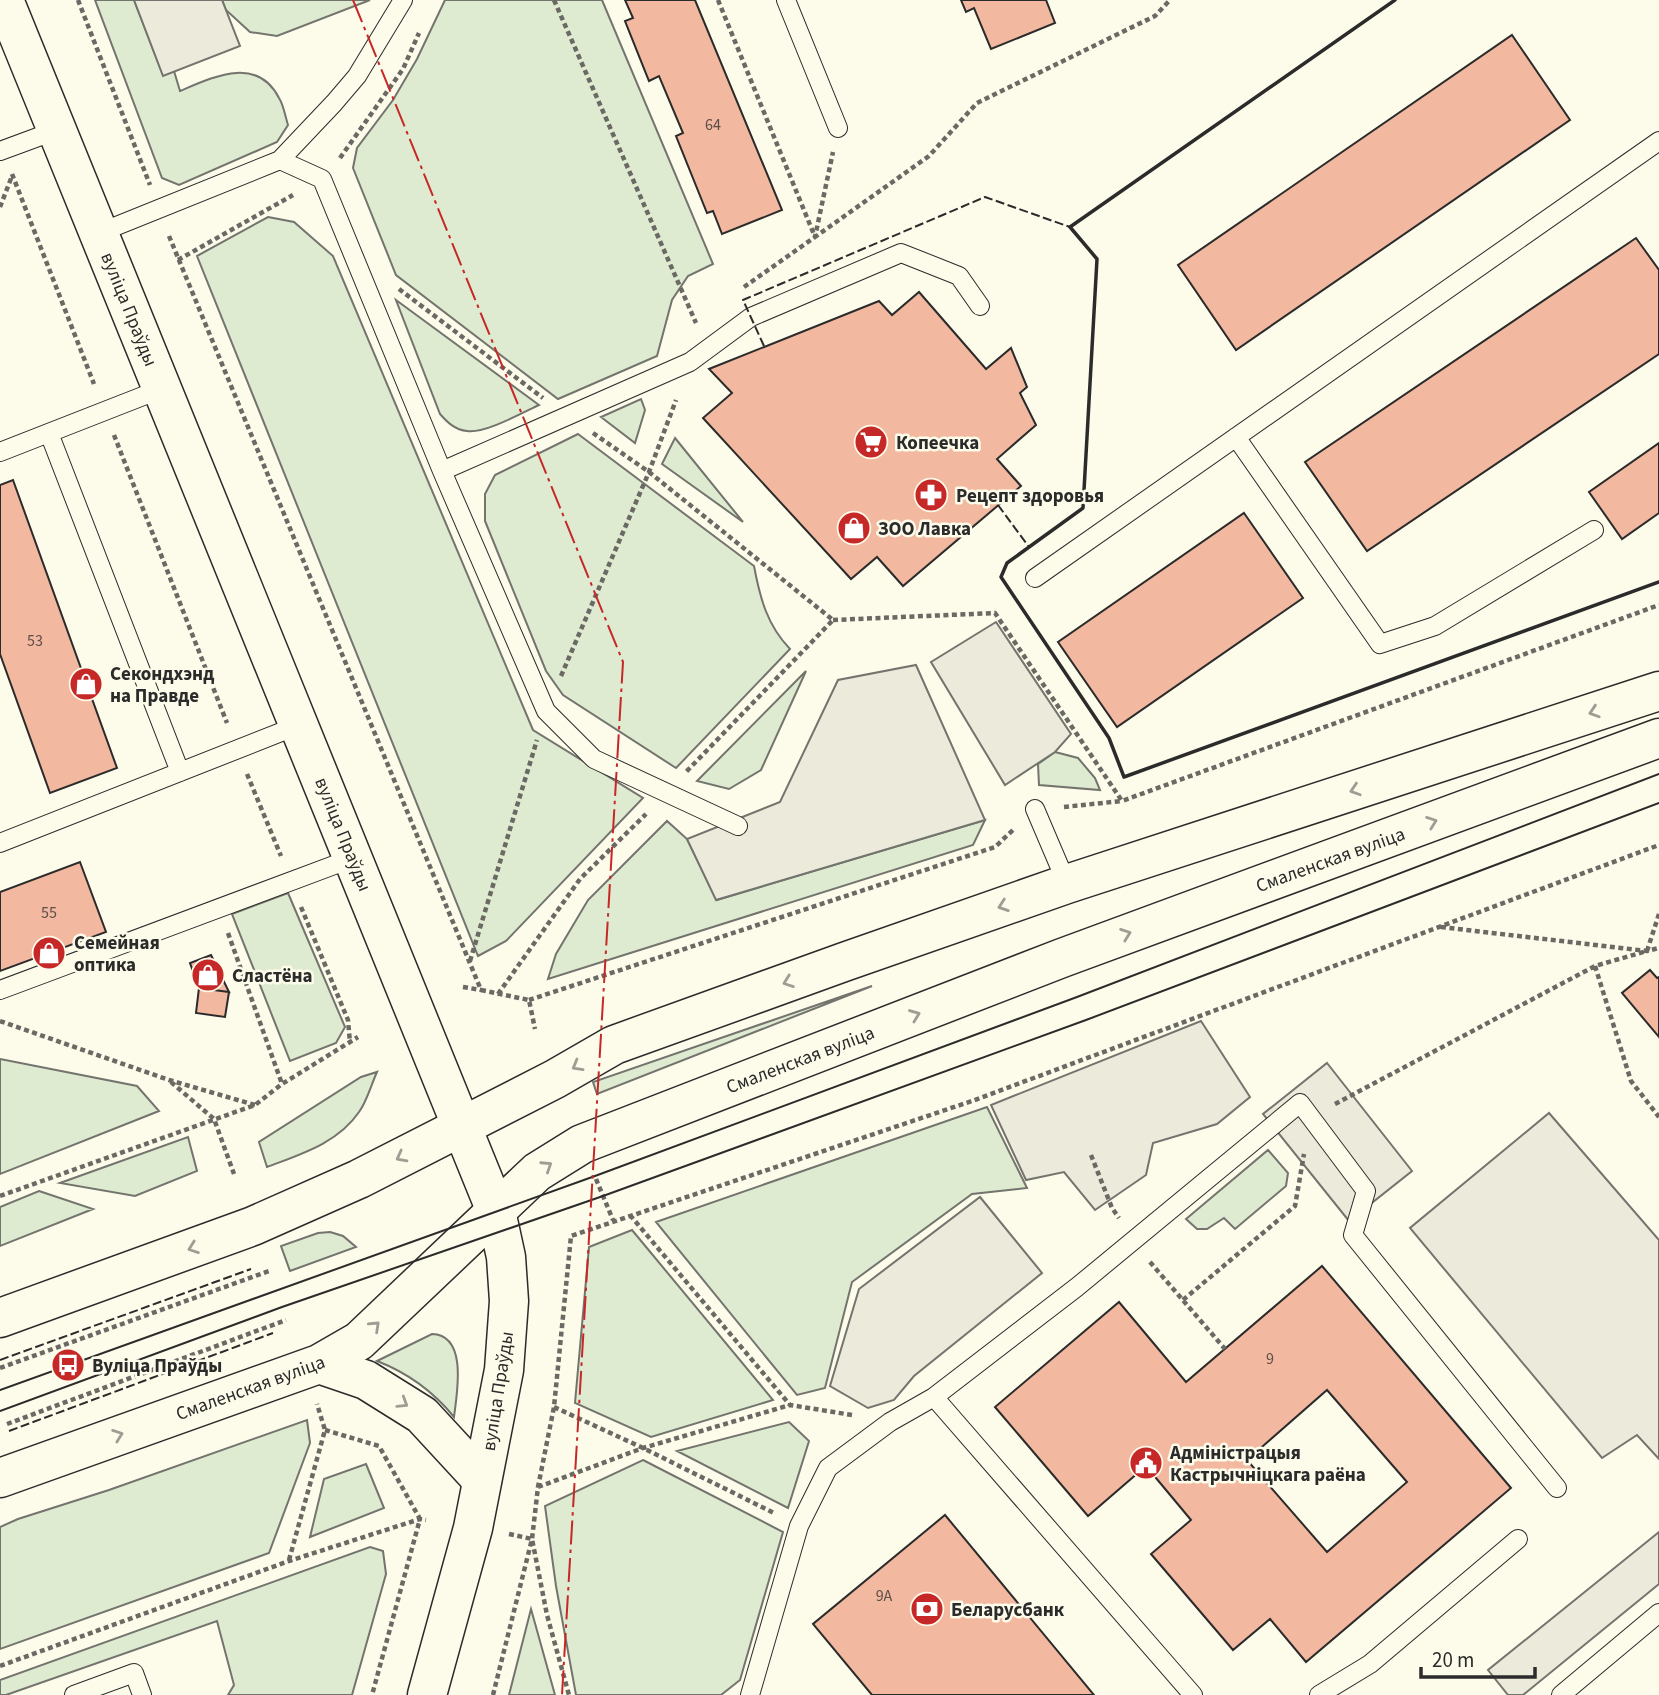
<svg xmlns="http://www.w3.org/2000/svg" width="1659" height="1695" viewBox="0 0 1659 1695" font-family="'Source Sans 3',sans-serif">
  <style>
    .green { fill: #deebd1; stroke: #74746e; stroke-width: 2 }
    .parking { fill: #eceadb; stroke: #74746e; stroke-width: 2 }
    .building { fill: #f2b8a0; stroke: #2b2b2b; stroke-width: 2; fill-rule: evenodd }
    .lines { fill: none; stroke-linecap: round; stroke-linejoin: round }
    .service-casing { stroke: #2b2b2b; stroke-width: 20 }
    .secondary-casing { stroke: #2b2b2b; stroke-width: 41 }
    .primary-casing { stroke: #2b2b2b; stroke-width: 41 }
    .path { stroke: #6a6964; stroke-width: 4.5; stroke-dasharray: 5 3.5; stroke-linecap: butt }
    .service { stroke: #fdfbea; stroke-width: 18 }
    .secondary { stroke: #fdfbea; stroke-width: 38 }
    .primary { stroke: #fdfbea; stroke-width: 38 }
    .tram { stroke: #2b2b2b; stroke-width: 2 }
    .fence { stroke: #2b2b2b; stroke-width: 2; stroke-dasharray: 9 3.5; stroke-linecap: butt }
    .wall { stroke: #2b2b2b; stroke-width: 3.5 }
    .power { stroke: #c62828; stroke-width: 2; stroke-dasharray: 24 5 3.5 5; stroke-linecap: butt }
    .oneway { stroke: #9e9d94 }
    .labels { text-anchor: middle; stroke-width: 5; stroke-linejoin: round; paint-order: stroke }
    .number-label { font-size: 16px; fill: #5d4e48 }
    .street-label { font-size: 19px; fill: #2b2b2b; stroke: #fdfbea }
    .poi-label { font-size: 19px; font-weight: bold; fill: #2b2b2b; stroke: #fdfbea; text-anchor: start }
  </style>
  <rect width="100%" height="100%" fill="#fdfbea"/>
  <path class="green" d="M95,0h39l29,75 11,-4 6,20c33,-14 77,-36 99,7 5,8 6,18 9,27l-11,17 -98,43 -17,-7z
    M222,0h148l-93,36 -27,-4 -24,-22z
    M445,0h157l111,264 -25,12 -16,24 -15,56 -99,43 -162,-124 -43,-107 4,-20 36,-48 24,-41z
    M268,217l26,5 39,34 200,474 110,68 -137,143 -28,15 -281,-700z
    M396,300l143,105c-17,8 -55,29 -72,26 -12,-1 -20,-9 -27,-17z
    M641,399l4,11 -10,33 -34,-26z
    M578,434l176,132c6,32 13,59 36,83l-114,119 -113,-73 -17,-24 -61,-150v-27l10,-19z
    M675,438l68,84 -81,-58z
    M806,671l-45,99 -32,19 -32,-8z
    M1055,752l23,6 17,20 5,12 -61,-5 -1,-21z
    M985,820l-12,25 -425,134 8,-25 32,-54 79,-79 20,18 30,61z
    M288,893l57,134 -9,16 -46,18 -58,-147z
    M872,986l-275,108 -4,-12z
    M0,1059l137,27 22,25 -159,63z
    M377,1072c-6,13 -10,29 -18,40 -21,31 -58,42 -92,55l-8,-25 102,-65z
    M987,1107l40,81 -55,6 -120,88 -27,106 -28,7 -141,-173z
    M188,1137l9,34 -62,25 -75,-13z
    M1268,1150l20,23 -2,13 -51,43 -11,-11 -17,11h-10l-11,-10z
    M39,1191l54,18 -93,37v-39z
    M632,1230l141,170 -122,37 -76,-34 14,-156z
    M330,1232l13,4 13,11 -66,24 -9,-25 37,-13z
    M432,1334c36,1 25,59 22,83 -21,-26 -46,-44 -77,-56z
    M307,1420l3,23 -41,110 -269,96v-122l18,-8 91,-29z
    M789,1422l20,19 -21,67 -111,-57z
    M643,1460l140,72 -43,148 -19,15h-145l-20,-109 -11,-80z
    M366,1464l18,44 -74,29 14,-58z
    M370,1547l13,4 3,23 -34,121h-124l6,-10 -17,-64 -211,74h-6v-15z
    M531,1609l24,86h-46z"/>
  <path class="parking" d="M134,0h88l18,46 -77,30z
    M996,622l75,112 -16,18 -50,33 -74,-123z
    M916,665l69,155 -269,80 -29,-61 93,-37 58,-122z
    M1201,1021l49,76 -33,27 -64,19 -7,32 -51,35 -31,-38 -38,8 -35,-75z
    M1327,1063l85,108 -63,50 -86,-107z
    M1549,1113l110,127v219l-22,-24 -35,23 -192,-230z
    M980,1197l62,76 -128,103 -20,24 -26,8 -38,-22 29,-97z
    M1659,1532v52l-136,111h-15l-20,-25z"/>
  <path class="building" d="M625,0h70l87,210 -60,24 -9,-23 -6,2 -31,-77 7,-3 -24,-57 -10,5 -24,-60 8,-3z
    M961,0h85l9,23 -64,26 -17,-41 -8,4z
    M1512,35l58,85 -334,230 -58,-85z
    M1636,238l23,32v84l-292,197 -62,-89z
    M919,292l67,77 25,-21 16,39 -7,6 16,32 -39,34 24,27 -118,100 -26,-29 -26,22 -148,-161 29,-25 -23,-24 170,-68 13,14z
    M1659,443v70l-37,26 -33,-47z
    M13,480l104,288 -67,25 -50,-139v-169z
    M1244,513l59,85 -186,129 -59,-85z
    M80,862l26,70 -106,39v-79z
    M211,955l18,37 -30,-4 -9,-25z
    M1650,970l7,8 2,-1v60l-37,-44z
    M199,988l30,4 -4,25 -29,-4z
    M1322,1266l189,222 -205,174 -36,-43 -37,31 -82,-96 40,-34 -45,-54 -58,50 -93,-109 124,-105 67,80zM1327,1390l80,92 -80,70 -80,-92z
    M945,1515l149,180h-222l-59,-71z"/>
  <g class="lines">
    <defs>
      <path id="service" d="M786,0l52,128
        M0,151l57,-21
        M280,160l42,19 120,292 104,240 48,48 144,67
        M99,233l181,-73 54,-57 23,-27 46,-76
        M49,433l131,339
        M1236,437l144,207 55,-18 159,-96
        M0,452l161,-63
        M442,471l248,-109 61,-45 150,-64 58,23 21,30
        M1035,578l624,-437
        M1035,809l32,75
        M0,843l299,-118
        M0,990l353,-132
        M934,1397l259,298
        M74,1695l60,-22 8,22
        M750,1695l49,-169 29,-58 62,-46 44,-25 143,-110 223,-184 66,88 -13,44 204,253
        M1319,1695l51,-31 148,-125
        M1561,1695l98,-82"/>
      <path id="secondary" d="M4,0l492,1211 10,46 3,44 -5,69 -31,158 -46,167"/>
      <path id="primary" d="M0,1318l253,-92 106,-47 196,-100 59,-34 230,-83 223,-78 592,-193
        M319,1364l47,16 56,35 60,65
        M0,1478l319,-114 40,-23 178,-169 45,-28 480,-186 597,-220"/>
    </defs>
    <use href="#service" class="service-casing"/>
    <use href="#secondary" class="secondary-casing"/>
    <use href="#primary" class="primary-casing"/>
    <path class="path" d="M78,0l72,185
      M554,0l142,323
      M718,0l97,237 114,-81 48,-53 178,-87 15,-16
      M340,158l63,-89 16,-36
      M12,174l82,210
      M0,207l12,-31
      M169,236l312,754 48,10 6,29
      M178,260l115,-65
      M744,287l71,-50 18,-85
      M399,289l144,109
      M593,433l56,39 184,148 -147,152
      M114,435l113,288
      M833,620l162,-7 127,188 537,-196
      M561,676l88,-204 27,-72
      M247,774l34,82
      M1064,807l58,-6
      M301,907l47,113 2,23
      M1441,927l206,24 12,-3
      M228,933l54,151
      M470,961l67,-221
      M1595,966l36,115 28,36
      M463,987l18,3
      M498,994l82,-115 66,-65
      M529,1000l466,-153 19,-18
      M0,1021l169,59 86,25
      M171,1082l43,37 20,55
      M1335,1104l260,-138 52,-15 12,-37
      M1091,1155l21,53 7,10
      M596,1179l17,41
      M0,1196l255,-91 27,-21 76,-47
      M630,1215l160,190
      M1150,1262l75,87
      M1183,1300l112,-94 9,-52
      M0,1368l269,-97
      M554,1407l89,41 131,65
      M7,1424l279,-104
      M325,1430l54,16 41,73 -48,176
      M538,1487l105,-39 147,-43 62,10
      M509,1534l23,5 15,76 22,80
      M289,1560l36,-130 -8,-26
      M0,1666l289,-105 131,-42 6,1
      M493,1695l39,-156 6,-52 16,-80 17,-171 401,-135 687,-256"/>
    <use href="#service" class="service"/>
    <use href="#secondary" class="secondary"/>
    <use href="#primary" class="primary"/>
    <path class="tram" d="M0,1390l595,-214 482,-179 582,-223
      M0,1411l282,-104 321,-111 483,-176 573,-217"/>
    <path class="fence" d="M764,346l-21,-46 242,-103 85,30
      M998,505l31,42
      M0,1360l251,-91
      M9,1431l264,-98"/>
    <path class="wall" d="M1395,0l-325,227 27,32 -14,249 -76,55 -6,14 108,161 15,39 535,-195"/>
    <path class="power" d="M353,0l270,662 -61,1033"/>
  </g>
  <defs><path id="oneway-chevron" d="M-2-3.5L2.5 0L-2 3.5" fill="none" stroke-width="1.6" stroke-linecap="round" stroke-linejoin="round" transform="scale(1.75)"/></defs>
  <g class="oneway">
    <use href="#oneway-chevron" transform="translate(1594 712) rotate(162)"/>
    <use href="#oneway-chevron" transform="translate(1355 790) rotate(162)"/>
    <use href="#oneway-chevron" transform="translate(1432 822) rotate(-20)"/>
    <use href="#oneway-chevron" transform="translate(1003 906) rotate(161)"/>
    <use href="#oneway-chevron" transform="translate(1126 934) rotate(-20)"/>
    <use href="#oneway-chevron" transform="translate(788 982) rotate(160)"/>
    <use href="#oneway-chevron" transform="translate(915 1015) rotate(-21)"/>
    <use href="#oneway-chevron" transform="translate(577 1066) rotate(150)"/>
    <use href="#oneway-chevron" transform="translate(401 1157) rotate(152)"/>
    <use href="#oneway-chevron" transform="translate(547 1166) rotate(-33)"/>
    <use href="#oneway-chevron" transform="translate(193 1248) rotate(160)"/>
    <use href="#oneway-chevron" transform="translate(375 1326) rotate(-43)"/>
    <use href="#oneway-chevron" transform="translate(403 1403) rotate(32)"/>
    <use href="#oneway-chevron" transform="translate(118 1435) rotate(-20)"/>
  </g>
  <defs>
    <symbol id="supermarket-disc" viewBox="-11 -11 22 22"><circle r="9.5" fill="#c62828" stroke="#fdfbea"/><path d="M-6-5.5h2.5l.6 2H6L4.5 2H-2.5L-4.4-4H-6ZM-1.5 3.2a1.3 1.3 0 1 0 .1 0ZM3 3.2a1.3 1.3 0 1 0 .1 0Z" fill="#fff"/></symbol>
    <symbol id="pharmacy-disc" viewBox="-11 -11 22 22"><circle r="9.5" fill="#c62828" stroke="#fdfbea"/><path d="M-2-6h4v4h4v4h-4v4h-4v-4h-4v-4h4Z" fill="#fff"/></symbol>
    <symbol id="shop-disc" viewBox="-11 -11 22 22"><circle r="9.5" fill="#c62828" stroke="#fdfbea"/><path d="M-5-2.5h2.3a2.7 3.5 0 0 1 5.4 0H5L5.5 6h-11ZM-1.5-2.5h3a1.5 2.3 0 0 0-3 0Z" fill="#fff"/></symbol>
    <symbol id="bus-disc" viewBox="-11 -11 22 22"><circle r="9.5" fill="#c62828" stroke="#fdfbea"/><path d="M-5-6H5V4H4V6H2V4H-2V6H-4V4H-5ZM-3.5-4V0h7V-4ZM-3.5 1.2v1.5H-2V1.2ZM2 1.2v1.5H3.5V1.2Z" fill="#fff"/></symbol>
    <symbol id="civic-disc" viewBox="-11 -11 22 22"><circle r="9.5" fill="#c62828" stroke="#fdfbea"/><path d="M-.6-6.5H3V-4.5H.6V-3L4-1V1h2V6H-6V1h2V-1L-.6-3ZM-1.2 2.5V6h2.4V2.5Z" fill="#fff"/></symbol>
    <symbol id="bank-disc" viewBox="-11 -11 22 22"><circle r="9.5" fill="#c62828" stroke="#fdfbea"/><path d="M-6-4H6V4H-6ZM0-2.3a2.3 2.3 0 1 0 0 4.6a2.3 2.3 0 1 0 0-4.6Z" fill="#fff"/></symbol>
  </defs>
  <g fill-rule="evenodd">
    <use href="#supermarket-disc" x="852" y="423" width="38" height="38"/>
    <use href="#pharmacy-disc" x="912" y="476" width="38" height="38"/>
    <use href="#shop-disc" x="835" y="509" width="38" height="38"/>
    <use href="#shop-disc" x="67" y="665" width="38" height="38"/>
    <use href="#shop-disc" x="30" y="934" width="38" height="38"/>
    <use href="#shop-disc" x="189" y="956" width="38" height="38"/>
    <use href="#bus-disc" x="49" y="1346" width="38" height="38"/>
    <use href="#civic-disc" x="1127" y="1444" width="38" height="38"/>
    <use href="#bank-disc" x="908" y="1590" width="38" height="38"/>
  </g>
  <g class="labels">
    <g class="number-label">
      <text x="713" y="130">64</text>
      <text x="35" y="646">53</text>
      <text x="49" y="918">55</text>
      <text x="1270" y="1364">9</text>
      <text x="884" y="1601">9А</text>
    </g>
    <g class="street-label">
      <text transform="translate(130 309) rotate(68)" y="7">вуліца Праўды</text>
      <text transform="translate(344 834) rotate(68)" y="7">вуліца Праўды</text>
      <text transform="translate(1330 859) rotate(-20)" y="7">Смаленская вуліца</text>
      <text transform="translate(800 1059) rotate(-21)" y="7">Смаленская вуліца</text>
      <text transform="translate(250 1387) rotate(-20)" y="7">Смаленская вуліца</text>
      <text transform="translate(497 1391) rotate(-81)" y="7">вуліца Праўды</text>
    </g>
    <g class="poi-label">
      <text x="896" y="449">Копеечка</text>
      <text x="956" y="502">Рецепт здоровья</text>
      <text x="878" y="535">ЗОО Лавка</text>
      <text x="110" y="680">Секондхэнд<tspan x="110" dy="22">на Правде</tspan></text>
      <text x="74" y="949">Семейная<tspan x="74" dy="22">оптика</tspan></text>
      <text x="232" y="982">Сластёна</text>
      <text x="92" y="1372">Вуліца Праўды</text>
      <text x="1170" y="1459">Адміністрацыя<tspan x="1170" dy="22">Кастрычніцкага раёна</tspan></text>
      <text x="951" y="1616">Беларусбанк</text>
    </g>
  </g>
  <path d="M1421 1667v10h114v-10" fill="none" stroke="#2b2b2b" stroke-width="3.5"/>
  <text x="1432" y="1667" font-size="21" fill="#2b2b2b" stroke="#fdfbea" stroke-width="5" paint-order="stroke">20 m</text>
</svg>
